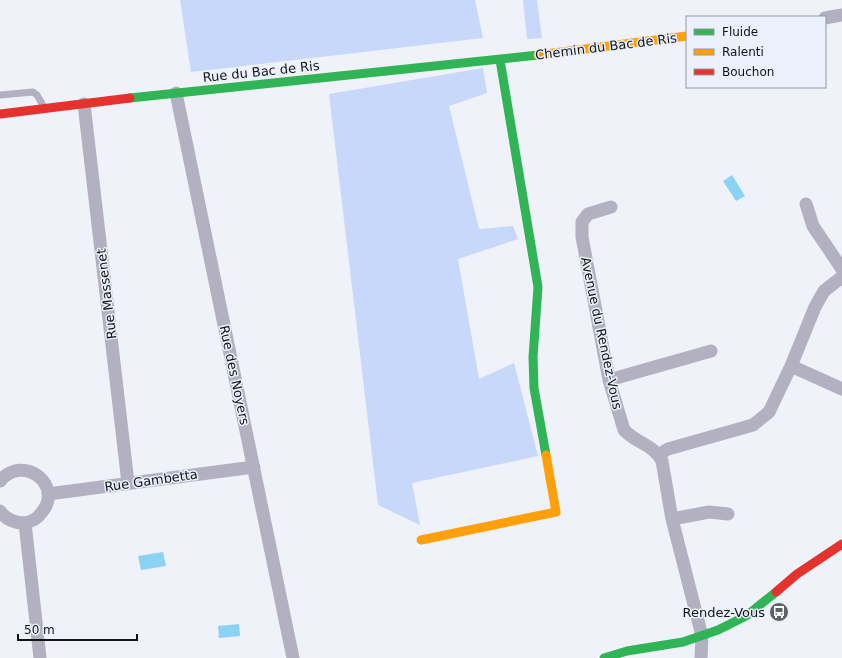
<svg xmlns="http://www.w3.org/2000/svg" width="842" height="658" viewBox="0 0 842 658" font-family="'DejaVu Sans',sans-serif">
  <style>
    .green { fill: #c7d8fb }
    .water { fill: #8bd3f5 }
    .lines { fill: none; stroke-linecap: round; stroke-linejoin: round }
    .lane { stroke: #b3b0c1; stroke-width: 7 }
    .street { stroke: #b3b0c1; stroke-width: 13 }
    .fast { stroke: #30b455; stroke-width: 9 }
    .slow { stroke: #ff9f0a; stroke-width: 9 }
    .jam { stroke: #e5322d; stroke-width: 9 }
    .labels { text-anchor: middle; stroke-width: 3; stroke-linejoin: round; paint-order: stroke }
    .street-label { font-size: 13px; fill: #111317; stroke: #ebf1fc }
    .poi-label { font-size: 13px; fill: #111317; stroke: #ebf1fc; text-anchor: end }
  </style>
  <rect width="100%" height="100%" fill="#eff2f8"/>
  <path class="green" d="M180,0h295l8,38 -292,34z
    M523,0h14l5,38 -15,1z
    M483,68l4,25 -38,13 30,123 34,-3 5,13 -60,20 21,120 35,-16 24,93 -126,27 8,42 -42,-20 -49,-411z"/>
  <path class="water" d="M732,175l13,21 -9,5 -13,-20z
    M163,552l3,14 -25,4 -3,-14z
    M239,624l1,12 -21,2 -1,-12z"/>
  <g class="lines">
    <path class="lane" d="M0,95l33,-3 4,3 7,12"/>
    <path class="street" d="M825,18l17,-3
      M176,93l117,565
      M84,104l44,379
      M806,204l7,22 29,43
      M611,207l-23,7 -6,8v15l27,143 15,50c12,13 29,14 38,31l10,58 30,117 -1,22
      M791,366l51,23
      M609,380l102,-29
      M658,455l10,-6 85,-24 16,-13 22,-46 24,-59 9,-16 18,-14
      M0,481c23,-28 64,4 42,31 -4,6 -11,10 -18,11 -9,0 -19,-4 -24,-12
      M48,494l206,-27
      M672,519l37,-7 19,2
      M25,523l15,135"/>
    <path class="fast" d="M500,60l38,227 -5,70 1,31 12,67
      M130,98l408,-43
      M604,658l23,-7 56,-9 35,-12 28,-14 30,-24"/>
    <path class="slow" d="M538,55l149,-19
      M421,540l135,-28 -10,-57"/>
    <path class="jam" d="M0,114l130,-16
      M776,592l21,-18 45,-30"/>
  </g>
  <defs>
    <symbol id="bus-disc" viewBox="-11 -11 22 22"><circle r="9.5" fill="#5f6166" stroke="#ebf1fc"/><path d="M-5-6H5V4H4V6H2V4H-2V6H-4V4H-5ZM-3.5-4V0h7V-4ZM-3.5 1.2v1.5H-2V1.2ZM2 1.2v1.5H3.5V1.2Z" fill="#fff"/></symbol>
  </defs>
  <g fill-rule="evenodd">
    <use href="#bus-disc" x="768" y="601" width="22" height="22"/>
  </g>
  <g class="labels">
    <g class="street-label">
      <text transform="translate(606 46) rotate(-7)" y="5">Chemin du Bac de Ris</text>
      <text transform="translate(261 71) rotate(-6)" y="5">Rue du Bac de Ris</text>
      <text transform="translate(106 294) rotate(-97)" y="5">Rue Massenet</text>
      <text transform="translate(602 333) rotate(78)" y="5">Avenue du Rendez-Vous</text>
      <text transform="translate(235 375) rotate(78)" y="5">Rue des Noyers</text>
      <text transform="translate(151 480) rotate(-8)" y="5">Rue Gambetta</text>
    </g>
    <g class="poi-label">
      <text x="765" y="617">Rendez-Vous</text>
    </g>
  </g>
  <rect x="686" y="16" width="140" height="72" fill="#ebf1fc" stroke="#9498a0"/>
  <rect x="694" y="29" width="20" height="6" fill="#30b455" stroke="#9498a0"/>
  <text x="722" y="36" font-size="12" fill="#111317">Fluide</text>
  <rect x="694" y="49" width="20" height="6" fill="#ff9f0a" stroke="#9498a0"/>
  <text x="722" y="56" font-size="12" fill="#111317">Ralenti</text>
  <rect x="694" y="69" width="20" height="6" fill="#e5322d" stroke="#9498a0"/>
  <text x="722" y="76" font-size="12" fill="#111317">Bouchon</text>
  <path d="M18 634v6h119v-6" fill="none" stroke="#111317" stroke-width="2"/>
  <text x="24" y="634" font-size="12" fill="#111317" stroke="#ebf1fc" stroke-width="3" paint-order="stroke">50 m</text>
</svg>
